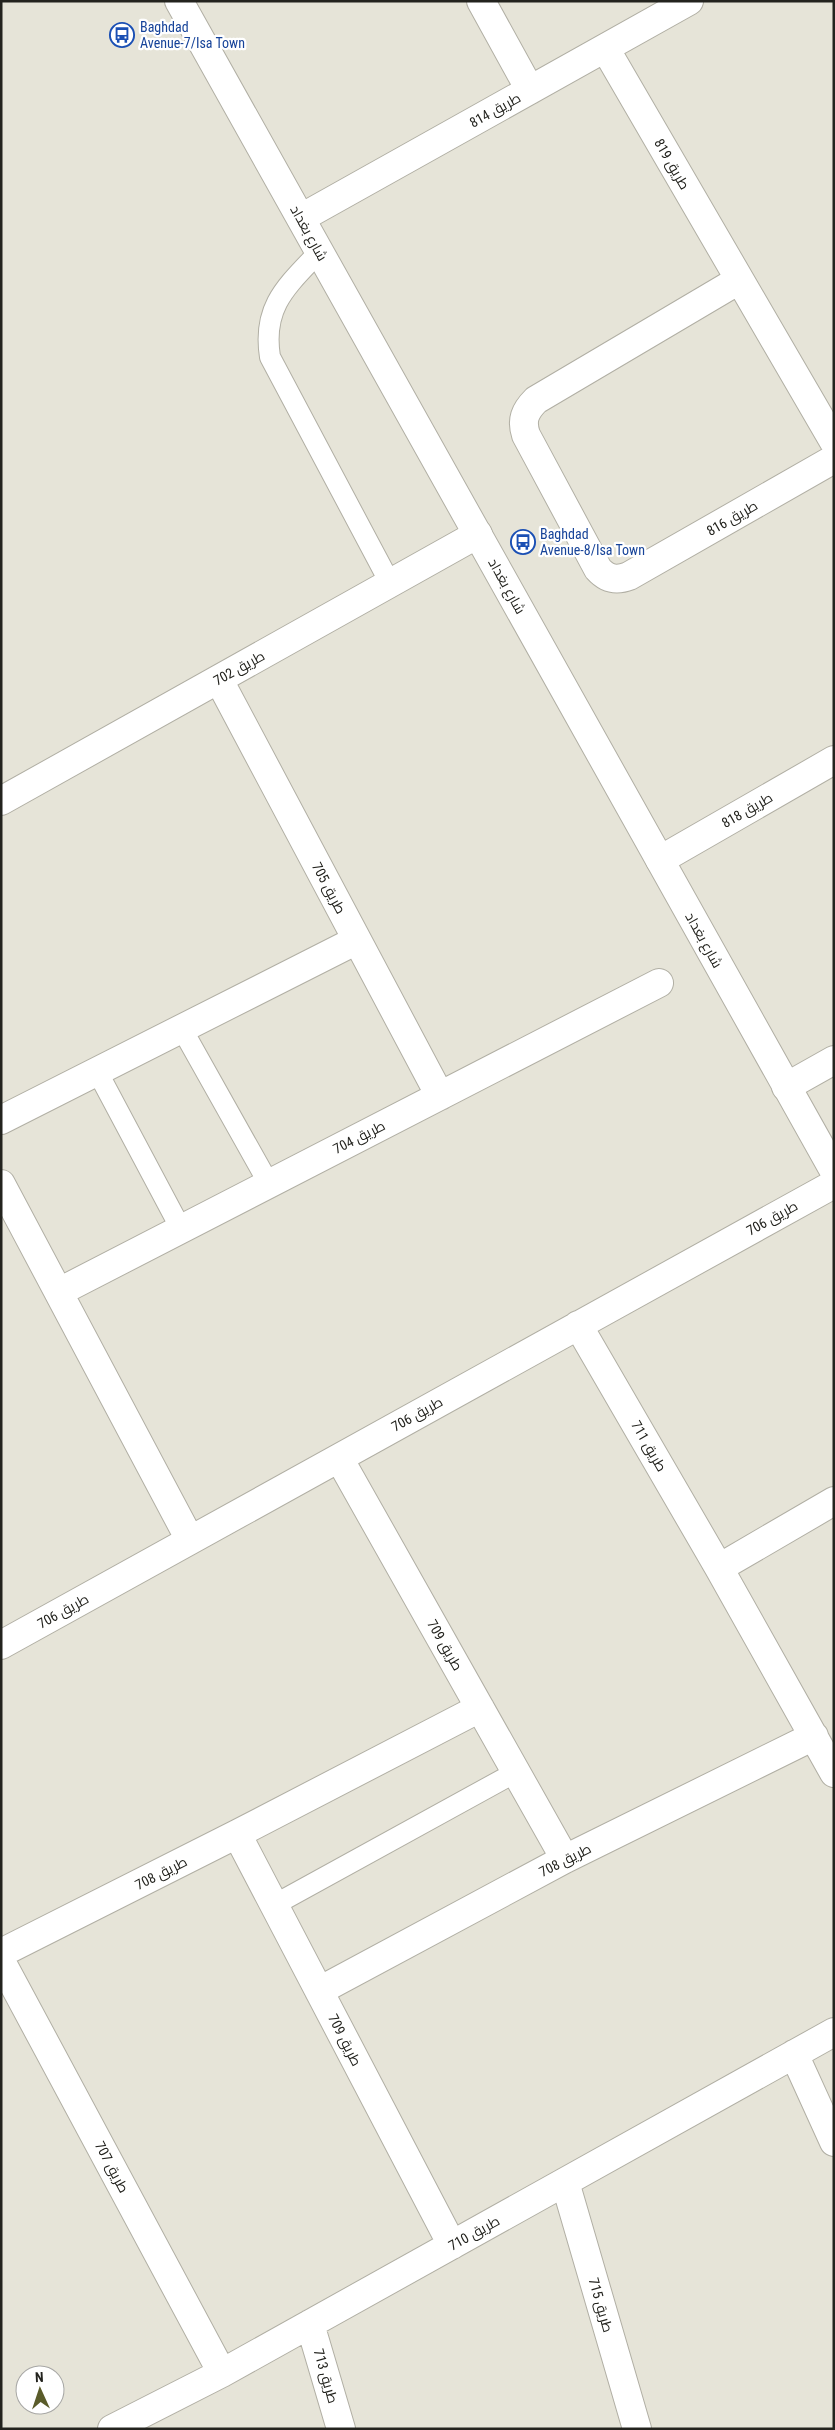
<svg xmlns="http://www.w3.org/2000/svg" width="835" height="2430" viewBox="0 0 835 2430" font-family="'Roboto Condensed',Cairo,sans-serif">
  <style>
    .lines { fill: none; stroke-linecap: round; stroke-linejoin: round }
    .lane-casing { stroke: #b1afa4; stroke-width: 22 }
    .street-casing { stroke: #b1afa4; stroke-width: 30 }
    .secondary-casing { stroke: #b1afa4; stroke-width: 30 }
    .lane { stroke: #fff; stroke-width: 20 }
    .street { stroke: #fff; stroke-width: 28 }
    .secondary { stroke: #fff; stroke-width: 28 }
    .labels { text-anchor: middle; stroke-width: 4.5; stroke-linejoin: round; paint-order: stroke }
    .transit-label { font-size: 14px; fill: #164399; stroke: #fff; text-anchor: start }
    .street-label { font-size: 14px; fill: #23231e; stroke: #fff }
  </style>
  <rect width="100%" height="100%" fill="#e6e4d8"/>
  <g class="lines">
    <defs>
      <path id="lane" d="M320,251c-33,35 -58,55 -50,106l120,226
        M182,1029l87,155
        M97,1071l84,158
        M274,1905l242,-133"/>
      <path id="street" d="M481,1l49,89
        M605,48l229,394
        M301,218l388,-217
        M739,280l-203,120c-11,11 -15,20 -10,35l72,134c9,10 18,12 31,7l205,-117
        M219,680l221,416
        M1,801l477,-267
        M660,860l174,-100
        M786,1087l48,-27
        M1,1120l356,-180
        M1,1184l189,356
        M59,1292l600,-309
        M578,1325l141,243 115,205
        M339,1458l226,401
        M719,1568l115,-67
        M1,1645l833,-461
        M237,1834l215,411
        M1,1953l236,-119 243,-126
        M1,1961l221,412
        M319,1991l246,-132 249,-123
        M794,2054l40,88
        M565,2182l72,247
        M310,2324l31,105
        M112,2429l110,-56 612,-341"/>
      <path id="secondary" d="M179,1l655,1170"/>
    </defs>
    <use href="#lane" class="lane-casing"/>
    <use href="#street" class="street-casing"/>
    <use href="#secondary" class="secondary-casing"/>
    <use href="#lane" class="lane"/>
    <use href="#street" class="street"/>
    <use href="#secondary" class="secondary"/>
  </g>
  <defs>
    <symbol id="bus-ring" viewBox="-11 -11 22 22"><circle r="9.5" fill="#fff" stroke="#1a4fb4" stroke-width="1.5"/><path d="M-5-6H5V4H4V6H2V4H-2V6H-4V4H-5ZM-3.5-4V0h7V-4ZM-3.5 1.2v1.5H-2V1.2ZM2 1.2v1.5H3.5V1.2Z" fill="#1a4fb4"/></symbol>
  </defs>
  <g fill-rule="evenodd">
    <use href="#bus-ring" x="108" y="21" width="28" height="28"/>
    <use href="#bus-ring" x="509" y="528" width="28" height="28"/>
  </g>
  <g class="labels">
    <g class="transit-label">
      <text x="140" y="32">Baghdad<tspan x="140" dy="16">Avenue-7/Isa Town</tspan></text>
      <text x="540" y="539">Baghdad<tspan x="540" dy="16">Avenue-8/Isa Town</tspan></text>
    </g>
    <g class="street-label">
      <text transform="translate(495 110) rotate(-29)" y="5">طريق 814</text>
      <text transform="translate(672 164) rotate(60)" y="5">طريق 819</text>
      <text transform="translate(309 233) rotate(61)" y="5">شارع بغداد</text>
      <text transform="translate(732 518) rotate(-30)" y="5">طريق 816</text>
      <text transform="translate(507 586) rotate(61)" y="5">شارع بغداد</text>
      <text transform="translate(239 668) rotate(-29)" y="5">طريق 702</text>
      <text transform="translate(747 810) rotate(-30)" y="5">طريق 818</text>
      <text transform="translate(329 888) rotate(62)" y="5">طريق 705</text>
      <text transform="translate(704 940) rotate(61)" y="5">شارع بغداد</text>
      <text transform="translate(359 1137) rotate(-27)" y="5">طريق 704</text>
      <text transform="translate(772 1218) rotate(-29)" y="5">طريق 706</text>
      <text transform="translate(417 1414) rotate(-29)" y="5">طريق 706</text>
      <text transform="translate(649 1446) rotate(60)" y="5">طريق 711</text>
      <text transform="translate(63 1611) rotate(-29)" y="5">طريق 706</text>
      <text transform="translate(445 1645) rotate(60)" y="5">طريق 709</text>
      <text transform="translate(565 1860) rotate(-27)" y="5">طريق 708</text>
      <text transform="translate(161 1873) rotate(-27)" y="5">طريق 708</text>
      <text transform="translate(345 2040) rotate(63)" y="5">طريق 709</text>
      <text transform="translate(112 2167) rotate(62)" y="5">طريق 707</text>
      <text transform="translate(474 2233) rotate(-29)" y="5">طريق 710</text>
      <text transform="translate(601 2305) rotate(74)" y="5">طريق 715</text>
      <text transform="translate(326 2376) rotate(74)" y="5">طريق 713</text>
    </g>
  </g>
  <rect width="835" height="2430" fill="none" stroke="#23231e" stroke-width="5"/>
  <g transform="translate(40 2390) rotate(357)"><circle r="24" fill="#ffffff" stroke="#a7a7a5"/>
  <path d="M0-4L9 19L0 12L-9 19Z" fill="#5a5c2a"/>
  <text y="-8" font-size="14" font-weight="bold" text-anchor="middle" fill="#23231e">N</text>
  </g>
</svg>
